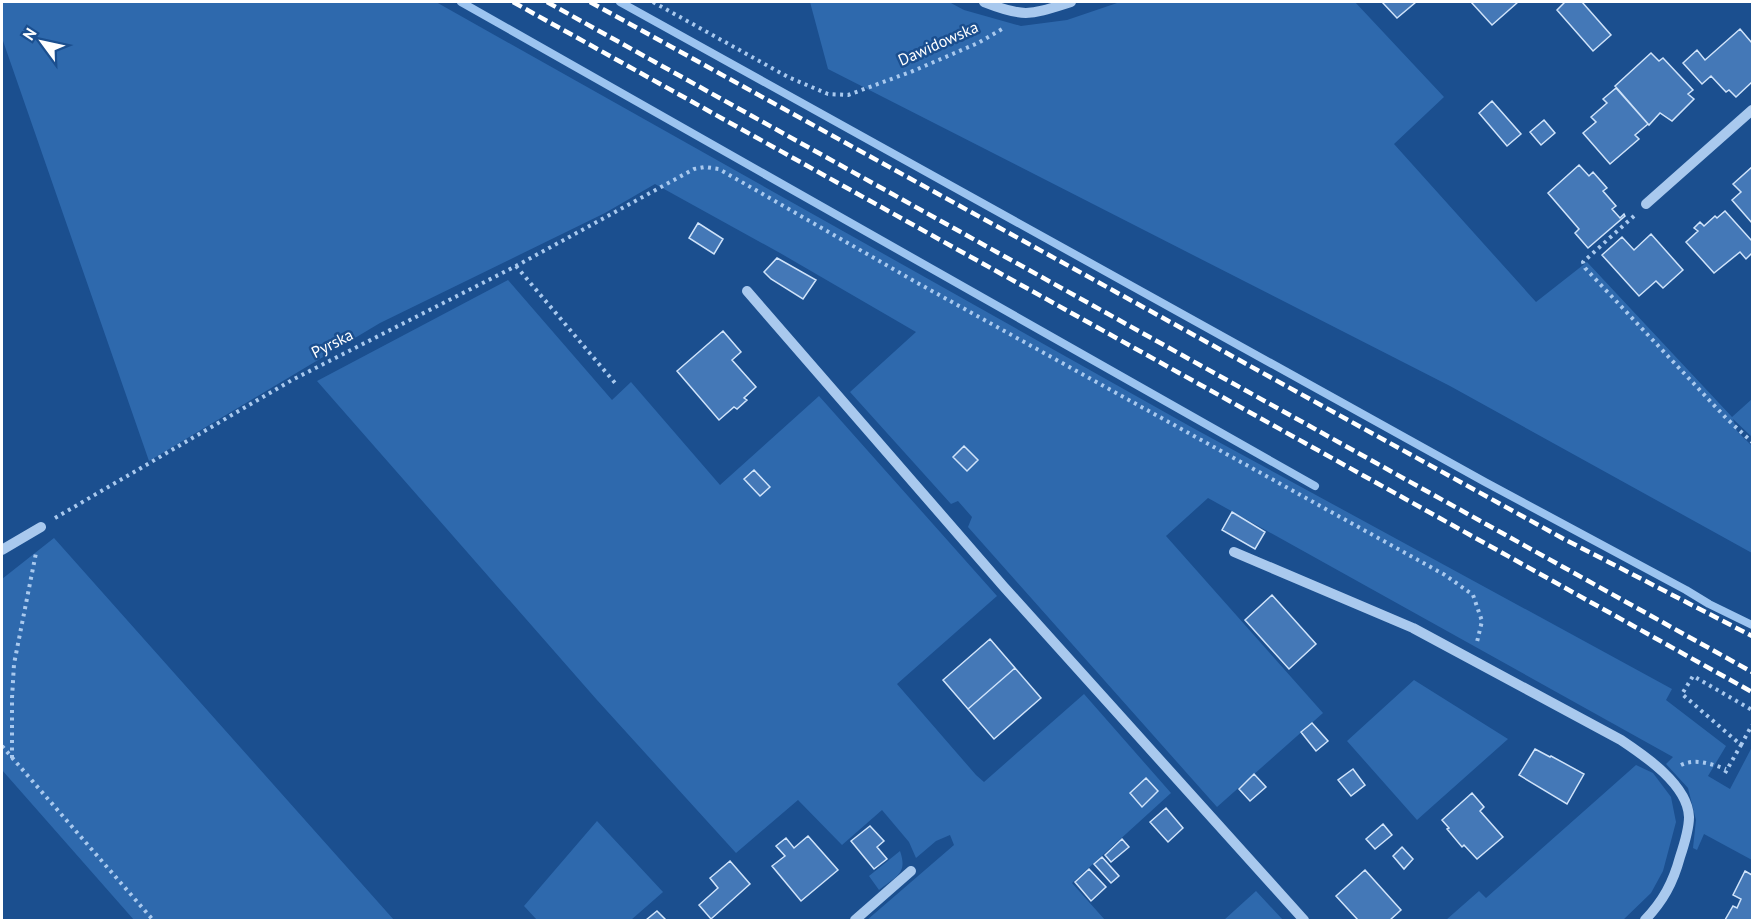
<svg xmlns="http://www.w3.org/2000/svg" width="1754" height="922" viewBox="0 0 1754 922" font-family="'PT Sans',sans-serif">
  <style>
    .green { fill: #2e69ad }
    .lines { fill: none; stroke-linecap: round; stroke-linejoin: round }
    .stream { stroke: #9cc4f0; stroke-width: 8 }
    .building { fill: #4478b7; stroke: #cfe3fa; stroke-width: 1.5 }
    .path { stroke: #a9c9ee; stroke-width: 4; stroke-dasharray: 3 4.5; stroke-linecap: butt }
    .minor { stroke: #a9c9ee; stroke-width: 10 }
    .rail { stroke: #fff; stroke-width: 4.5; stroke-dasharray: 10 4.5; stroke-linecap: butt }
    .labels { text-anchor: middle; stroke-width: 5; stroke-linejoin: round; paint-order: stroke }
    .street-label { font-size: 16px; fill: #fff; stroke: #1b4f8f }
  </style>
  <rect width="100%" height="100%" fill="#1b4f8f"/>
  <path class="green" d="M2,2h434l757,426 479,261 -6,11 60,46 -18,30 22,13 22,-42v113l-48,-26 -7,16 -4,-2 3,-28 -8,-32 -22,-24 7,-7 -465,-259 -42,38 157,177 -106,94 -249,-280 4,-10 -14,-16 -7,3 -101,-112 66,-60 -136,-79 -125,-69 -50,29 -225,110 -231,138 -147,-423z
    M810,2h139l15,8 57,16 46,-6 53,-18h235l89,95 -50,47 142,158 51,-40 145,155 20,-18v38l-19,-18 4,12 15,15v107l-302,-167 -622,-317z
    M508,280l104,120 19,-18 89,103 99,-89 178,200 -100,88 79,91 8,7 100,-88 87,99 -99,90 33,37h-238l87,-75 -4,-10 -14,6 -20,17 -7,-16 -27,-32 -40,35 -44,-45 -62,53 -139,-153 -280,-319z
    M54,538l340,382h-260l-132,-150v-191z
    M1414,680l94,59 -91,81 -70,-79z
    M1636,765l17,8 18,24 5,25 -13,49 -12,22 -28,27h-177l33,-29 7,7z
    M597,821l66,71 -32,28h-94l-13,-14z
    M900,851c8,23 -4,25 -21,39l-10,-14z
    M1256,891l27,29h-59z"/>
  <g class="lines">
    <path class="stream" d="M461,2l854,484
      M620,2l865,480 201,108 23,14 43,21"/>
  </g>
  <path class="building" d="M1382,2h34l-19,16z
    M1471,2h47l-26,23z
    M1565,2h17l29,33 -18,16 -36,-41z
    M1740,29l12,14v39l-16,15 -7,-7 -3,2 -15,-16 -9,8 -19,-21 14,-13 8,10z
    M1651,53l8,8 4,-3 30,32 -5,4 6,5 -22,22 -12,-8 -11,12 -34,-39z
    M1616,88l32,36 -13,11 4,4 -29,25 -27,-31 13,-11 -5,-5 16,-14 -4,-4z
    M1492,101l29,33 -14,12 -28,-33z
    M1544,120l11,13 -14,12 -11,-13z
    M1579,165l10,11 4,-4 14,16 -4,3 13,15 -4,3 8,9 4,-4 1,2 -37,32 -13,-15 4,-4 -31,-36z
    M1752,167v56l-20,-23 9,-8 -8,-8z
    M1725,211l27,30v12l-6,6 -6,-7 -26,21 -28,-31 12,-11 -4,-3 6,-6 4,4 11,-10 2,2z
    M698,223l25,16 -9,15 -25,-16z
    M1651,234l32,36 -20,18 -7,-7 -17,15 -37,-41 20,-18 12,13z
    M777,258l39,22 -13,19 -32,-20 -7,-7z
    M723,331l18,21 -9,8 24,27 -12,11 3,2 -10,9 -3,-2 -15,13 -42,-49z
    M964,446l14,14 -11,11 -14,-14z
    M754,470l16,17 -10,9 -16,-17z
    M1232,512l33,20 -10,17 -33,-19z
    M1272,595l44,49 -27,25 -44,-49z
    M990,639l25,29 -47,41 -25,-29z
    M1015,668l26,30 -47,41 -26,-30z
    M1312,723l16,18 -12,10 -15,-19z
    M1535,749l15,8 1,-1 33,18 -17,30 -48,-29z
    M1353,769l12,16 -14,11 -13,-16z
    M1254,774l12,13 -16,14 -11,-12z
    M1146,778l12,13 -16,16 -12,-14z
    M1472,793l12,14 -4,4 23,26 -26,22 -13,-14 -2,2 -15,-18 2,-1 -7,-8z
    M1166,808l17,20 -15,14 -18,-20z
    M1383,824l9,11 -17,14 -9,-10z
    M870,826l14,15 -7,6 10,12 -13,10 -23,-28z
    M808,836l30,34 -37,31 -29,-35 13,-10 -9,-10 10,-8 8,10z
    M1122,839l7,8 -18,15 -6,-7z
    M1402,847l11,12 -9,10 -11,-13z
    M1102,857l17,19 -8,7 -17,-19z
    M730,861l20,23 -39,35 -12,-14 19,-17 -8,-10z
    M1089,869l17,18 -15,14 -16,-19z
    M1365,870l36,40 -11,10h-32l-22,-24z
    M1745,871l7,4v45h-27l8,-14 4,2 4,-9 -8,-4z
    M657,911l9,9h-20z"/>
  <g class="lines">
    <path class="path" d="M653,2l135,75 40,17 20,1 65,-24 65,-28 24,-14
      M1634,216l-51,46 2,6 142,151 25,23
      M516,266l99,117
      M55,518l237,-138 224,-114 178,-97 11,-2 14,2 195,112 531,294 28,20 9,26 -5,21
      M1741,745l11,-20
      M2,746l151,174
      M12,758v-60l2,-34 22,-111
      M1681,765c15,-7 30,-1 45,4
      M1725,773l16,-28 -59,-51 11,-18 59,34"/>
    <path class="minor" d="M984,2c41,16 46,13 87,0
      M1646,204l106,-94
      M747,291l257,296 300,333
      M2,550l39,-23
      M1234,552l179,76 208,112c24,16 67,45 68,77 0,13 -5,28 -9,40 -7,26 -17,44 -35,63
      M855,920l56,-49"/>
    <path class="rail" d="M513,2l1239,690
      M547,2l1205,670
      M590,2l972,536 190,98"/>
  </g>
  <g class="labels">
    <g class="street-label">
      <text transform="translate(938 43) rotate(-24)" y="6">Dawidowska</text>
      <text transform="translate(332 343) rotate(-27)" y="6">Pyrska</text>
    </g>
  </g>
  <rect width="1754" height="922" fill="none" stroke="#ffffff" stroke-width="6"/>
  <g transform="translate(42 42) rotate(303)" stroke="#1b4f8f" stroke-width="4.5" paint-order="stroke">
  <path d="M0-4.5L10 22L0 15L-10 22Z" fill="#ffffff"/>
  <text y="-9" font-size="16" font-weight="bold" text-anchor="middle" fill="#ffffff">N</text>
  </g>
</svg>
